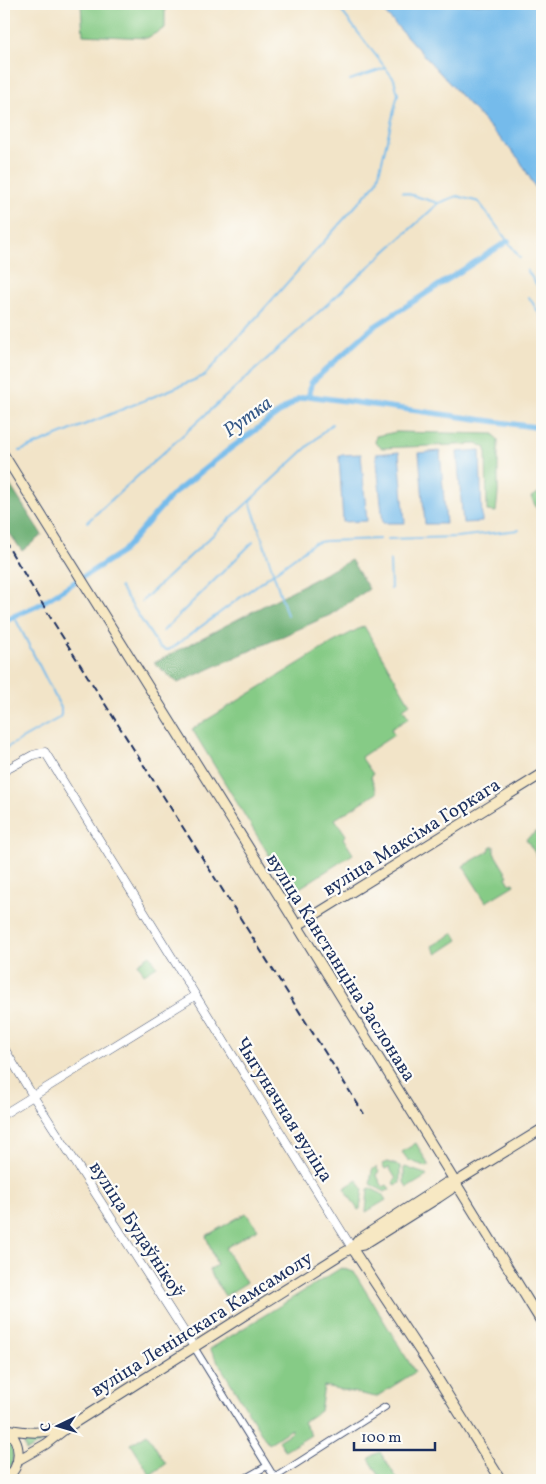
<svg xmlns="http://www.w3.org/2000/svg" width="546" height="1484" viewBox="0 0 546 1484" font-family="Vollkorn,serif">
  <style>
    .green { fill: #86cb86; stroke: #507d72 }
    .forest { fill: #6caf73; stroke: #446f68 }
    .water { fill: #74bbeb; stroke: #4875a4 }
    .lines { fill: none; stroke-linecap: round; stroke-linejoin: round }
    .stream { stroke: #74bbeb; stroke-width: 2 }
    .canal { stroke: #74bbeb; stroke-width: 5.5 }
    .minor-casing { stroke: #3b4a6e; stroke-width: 8 }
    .tertiary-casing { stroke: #3b4a6e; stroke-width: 9 }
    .secondary-casing { stroke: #3b4a6e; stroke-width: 11 }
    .minor { stroke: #fff; stroke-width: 6 }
    .tertiary { stroke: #fff; stroke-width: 8 }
    .secondary { stroke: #f7e8c3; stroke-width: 9 }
    .rail { stroke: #1b2f5e; stroke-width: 2; stroke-dasharray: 8 4; stroke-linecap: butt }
    .labels { text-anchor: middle; stroke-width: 4.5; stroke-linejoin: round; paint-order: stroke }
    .street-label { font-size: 19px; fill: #1b2f5e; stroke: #fdfcf7 }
    .water-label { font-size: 20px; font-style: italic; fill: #365988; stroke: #fdfcf7 }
  </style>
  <rect width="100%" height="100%" fill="#fdfcf7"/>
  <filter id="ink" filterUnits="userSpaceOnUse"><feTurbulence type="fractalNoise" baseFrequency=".02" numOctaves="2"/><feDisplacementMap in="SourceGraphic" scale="10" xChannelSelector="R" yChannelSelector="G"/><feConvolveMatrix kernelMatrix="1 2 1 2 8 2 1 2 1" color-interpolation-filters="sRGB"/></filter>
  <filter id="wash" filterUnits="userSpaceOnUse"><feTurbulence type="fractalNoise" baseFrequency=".0096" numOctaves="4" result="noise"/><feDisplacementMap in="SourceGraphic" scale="20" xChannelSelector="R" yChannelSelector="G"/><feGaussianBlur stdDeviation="1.12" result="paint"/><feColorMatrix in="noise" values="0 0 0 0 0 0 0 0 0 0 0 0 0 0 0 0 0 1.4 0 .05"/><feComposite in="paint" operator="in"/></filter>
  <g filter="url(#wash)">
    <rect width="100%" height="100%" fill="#f2e4c8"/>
    <path class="green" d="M81,4h84v24l-18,10 -64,-3z
      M396,432l98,2 4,7v52l-2,19 -9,-1 -1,-63 -8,-4 -96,4 -7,-5 1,-7z
      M542,491v28l-11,-22z
      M364,626l46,78 -7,5 6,9 -18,11 3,6 -33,22 12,17 -2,3 6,16 -42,26 11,16 -3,3 10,16 -58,37 -9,-16 -3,3 -91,-149 140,-86z
      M542,828v36l-16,-25z
      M491,846h3v7l14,23 -2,1 4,7 3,-1 1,2 -28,17 -23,-36 26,-15z
      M454,933l4,7 -21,14 -5,-8z
      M150,955l7,11 -13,8 -6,-11z
      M416,1143l13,23 -2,1 -19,-7 -6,-8z
      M387,1162l13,4v17l-4,3 -3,-4 3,-3 -7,-12 -4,2 -3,-5z
      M376,1167l3,5 -3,2 7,13 4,-2 3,4 -5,3 -15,-8 2,-14z
      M405,1167l20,7 2,2 -20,12 -3,-6v-14z
      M357,1180l6,9 -3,20 -2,1 -14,-22z
      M370,1188l12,6 4,6 -20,12 2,-23z
      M246,1213l12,16 -33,19 21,35 -21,13 -16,-26 8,-5 -11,-29z
      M341,1268l13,4 61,100 -39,25 -52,-11 -4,25 -17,11 8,13 -26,16 -6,-11 13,-8 -1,-3 -23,15 -58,-95z
      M4,1434c11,12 13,29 0,40z
      M147,1434l19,30 -16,11 -19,-31z
      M22,1436l10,2h10l1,4 -17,9z
      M380,1452l18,28h-16l-13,-21 5,-4z"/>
    <path class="forest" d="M4,476l38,59 -20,16 -18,-26z
      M351,560l18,29 -39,26 -152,68 -24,-20z"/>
    <path class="water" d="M384,4h158v195l-23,-40 -133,-145z
      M480,450l2,72 -19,1 -6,-71z
      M440,451l6,73h-21l-6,-71z
      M399,452l6,71h-22l-7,-69z
      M361,454l6,67 -24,1 -4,-67z"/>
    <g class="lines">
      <path class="stream" d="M350,80l35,-12
        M402,192l36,11
        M527,270l15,23
        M529,297l13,21
        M20,451l184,-75 173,-194 21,-88 -4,-15 -58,-75
        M250,501l37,114
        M87,522l352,-319 18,-7 22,6 41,56
        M388,539l69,-2 62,-7
        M390,560l1,29
        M120,587l39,60 8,3 5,-2 142,-105 11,-2 55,-2
        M142,601l190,-177
        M163,631l90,-89
        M4,749l55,-31 2,-3v-7l-47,-92"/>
      <path class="canal" d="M309,396l233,32
        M4,622l10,-6 23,-10 85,-54 50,-57 59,-47 67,-49 11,-3 2,-13 61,-55 136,-87"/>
    </g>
  </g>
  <g filter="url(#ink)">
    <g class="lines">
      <defs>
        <path id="minor" d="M194,1347l82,133
          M274,1478l111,-71
          M242,1480l25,-14"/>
        <path id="tertiary" d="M4,771l29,-16 12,-3 307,496
          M4,1048l29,48 161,251
          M4,1114l191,-118"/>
        <path id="secondary" d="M4,455l283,454 255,414
          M297,926l245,-152
          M352,1247l11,-2 75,-47 12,-8 6,-8
          M352,1248l79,120 70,112
          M4,1428c19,13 19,39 0,52
          M7,1429c24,4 31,5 56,-1
          M18,1460l28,-16 22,-17 275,-174 9,-5 7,-9 87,-56 10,-1 86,-53"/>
      </defs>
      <use href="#minor" class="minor-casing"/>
      <use href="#tertiary" class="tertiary-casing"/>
      <use href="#secondary" class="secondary-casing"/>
      <use href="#minor" class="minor"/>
      <use href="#tertiary" class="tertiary"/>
      <use href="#secondary" class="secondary"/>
      <path class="rail" d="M4,540l48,80 312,494"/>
    </g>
  </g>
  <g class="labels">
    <g class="street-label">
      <text transform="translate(411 836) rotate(-32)" y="7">вуліца Максіма Горкага</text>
      <text transform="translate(342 967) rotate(58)" y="7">вуліца Канстанціна Заслонава</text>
      <text transform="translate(285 1109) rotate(58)" y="7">Чыгуначная вуліца</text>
      <text transform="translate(138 1229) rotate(57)" y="7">вуліца Будаўнікоў</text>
      <text transform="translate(201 1323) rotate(-32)" y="7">вуліца Ленінскага Камсамолу</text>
    </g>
    <g class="water-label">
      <text transform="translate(247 416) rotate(-36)" y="7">Рутка</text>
    </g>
  </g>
  <rect width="546" height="1484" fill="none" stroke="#fdfcf7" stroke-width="20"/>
  <g transform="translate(58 1426) rotate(265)" stroke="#fdfcf7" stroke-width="4" paint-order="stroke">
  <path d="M0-4L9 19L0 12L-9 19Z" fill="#1b2f5e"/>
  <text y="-8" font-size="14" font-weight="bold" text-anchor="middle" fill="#1b2f5e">С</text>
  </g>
  <path d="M354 1442v8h81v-8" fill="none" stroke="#1b2f5e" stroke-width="2.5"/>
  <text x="361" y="1442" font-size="15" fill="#1b2f5e" stroke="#fdfcf7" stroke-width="4" paint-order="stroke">100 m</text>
</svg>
